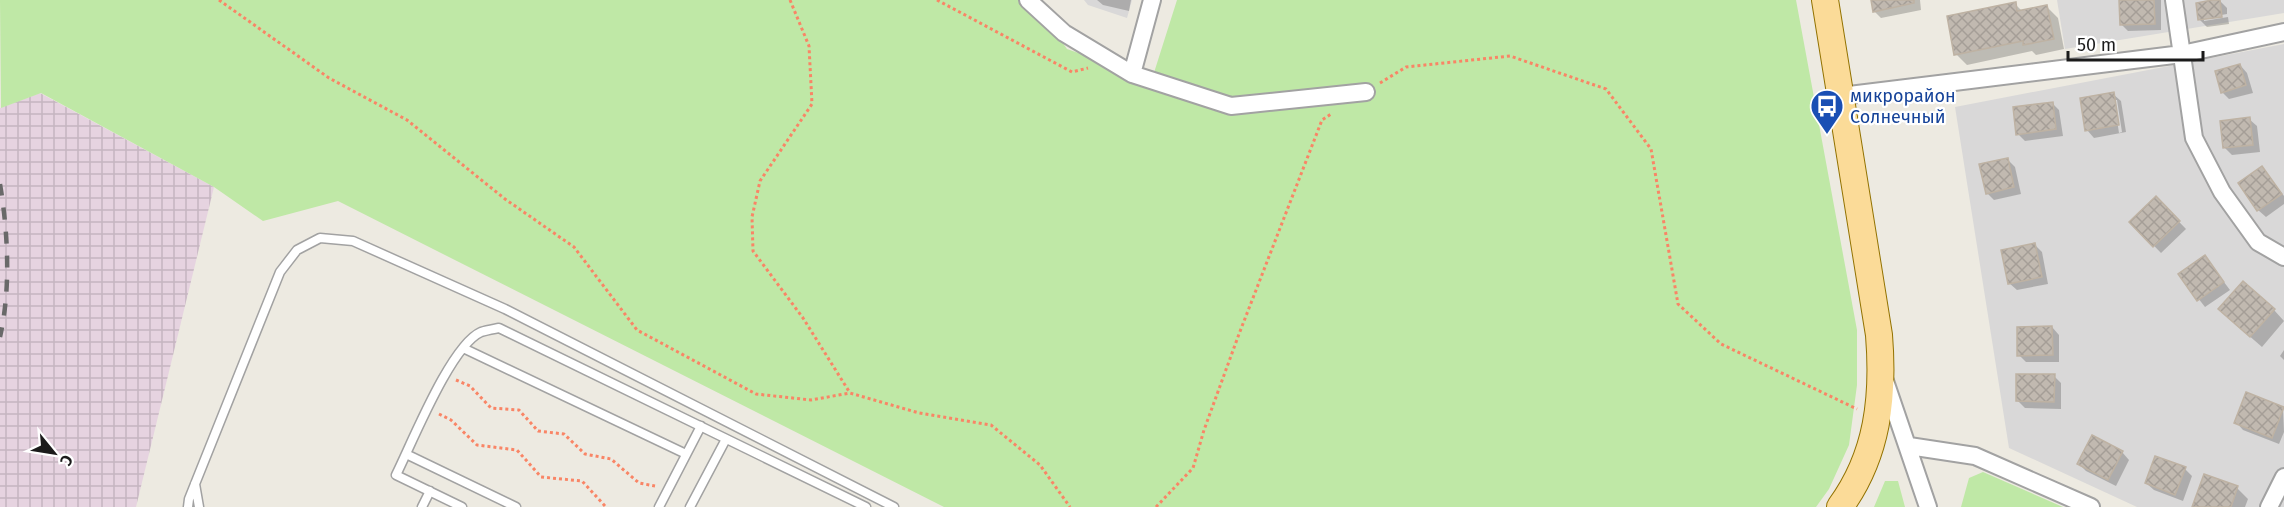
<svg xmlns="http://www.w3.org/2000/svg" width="2284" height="507" viewBox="0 0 2284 507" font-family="'Fira Sans',sans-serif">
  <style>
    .residential { fill: #d9d8d8 }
    .industrial { fill: url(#industrial-grid) }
    .grass { fill: #bfe8a6 }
    .shadow { fill: #0003; fill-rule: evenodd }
    .building { fill: url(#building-cross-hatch); stroke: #beb2a3; stroke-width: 1.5 }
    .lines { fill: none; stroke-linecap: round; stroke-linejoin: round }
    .service-casing { stroke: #a2a2a2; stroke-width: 11 }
    .minor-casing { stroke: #a2a2a2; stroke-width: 20 }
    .primary-casing { stroke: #927201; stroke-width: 28 }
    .path { stroke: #f98566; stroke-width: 3; stroke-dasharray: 3 3; stroke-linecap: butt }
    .service { stroke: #fff; stroke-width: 8 }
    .minor { stroke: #fff; stroke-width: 16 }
    .primary { stroke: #fbdb98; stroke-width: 26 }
    .rail { stroke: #696969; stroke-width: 4.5; stroke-dasharray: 12 12; stroke-linecap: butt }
    .labels { text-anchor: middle; stroke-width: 4.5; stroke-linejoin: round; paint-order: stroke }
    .transit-label { font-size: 18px; fill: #164399; stroke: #fff; text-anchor: start }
  </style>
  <defs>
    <pattern id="industrial-grid" width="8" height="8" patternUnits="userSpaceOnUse" patternTransform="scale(1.5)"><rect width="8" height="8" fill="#e6d3e0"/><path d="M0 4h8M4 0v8" fill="none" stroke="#c5b5c0"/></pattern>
    <pattern id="building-cross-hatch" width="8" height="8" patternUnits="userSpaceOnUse" patternTransform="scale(1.5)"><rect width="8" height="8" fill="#c1b9b0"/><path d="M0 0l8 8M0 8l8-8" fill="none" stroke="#a59e97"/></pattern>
  </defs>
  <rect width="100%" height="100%" fill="#edeae1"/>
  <path class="residential" d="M1084,0h48l-5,18 -39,-13z
    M2057,0h227v13l-219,36z
    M2284,44v463h-147l-128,-59 -54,-341z"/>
  <path class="industrial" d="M40,93l174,94 -78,320h-136v-399z"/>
  <path class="grass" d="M0,0h1032l35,49 85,30 25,-79h619l61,330v55l-8,60 -20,44 -13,18h-872l-606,-306 -75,20 -49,-34 -173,-94 -40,15z
    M1983,472l80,35h-102l8,-29z
    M1885,481h13l7,26h-31z"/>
  <path class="shadow" d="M1097,0h34l-2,11 -26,-6z
    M1873,0h47l1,10 -40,8 -7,-7z
    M2120,0h41v30l-33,1 -7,-7z
    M2219,0l8,8v6l-23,4v3l24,-4 1,7 -22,3 -7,-7z
    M2015,4l8,8 24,-5 11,11 6,31 -28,6 -4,-4 -65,14 -11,-11z
    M2240,65l7,8 6,20 -24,6 -7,-7z
    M2113,94l8,7 5,31 -32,6 -7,-8zM2114,100h3l5,32 -3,1z
    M2052,103l7,7 4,26 -38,5 -7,-7z
    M2249,119l8,7 3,26 -28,3 -7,-7z
    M2007,159l8,8 6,27 -27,6 -7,-7z
    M2262,168l22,28v8l-18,13 -8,-7z
    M2156,198l30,31 -25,24 -30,-31z
    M2035,245l7,7 6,32 -31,6 -8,-7z
    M2205,257l25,33 -25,17 -25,-32z
    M2274,310l10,11 -22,26 -31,-27z
    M2052,327l7,8v27h-33l-7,-7z
    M2284,350v10l-4,-4z
    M2054,376l7,7v26l-36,-1 -7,-7z
    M2283,409l1,23 -5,12 -36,-14 -7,-8z
    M2122,452l7,8 -13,26 -30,-15 -7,-7z
    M2185,469l7,7 -9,25 -29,-11 -8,-7z
    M2237,488l11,11 -3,8h-51z"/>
  <path class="building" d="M1871,0h43v3l-41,9z
    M2119,0h35l1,24 -35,1z
    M2212,0h8l2,17 -24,3 -2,-17z
    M2016,2l1,9 30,-6 7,34 -31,6v-4l-69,14 -7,-39z
    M2240,64l6,21 -25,8 -6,-22z
    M2114,92l5,33 -34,6 -5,-33z
    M2053,102l3,27 -40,6 -3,-28z
    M2250,117l3,28 -30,3 -3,-27z
    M2008,158l6,29 -28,7 -7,-30z
    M2262,166l20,28 -25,17 -19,-28z
    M2156,196l24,25 -27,26 -24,-25z
    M2035,243l7,34 -34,7 -7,-34z
    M2205,255l19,27 -27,19 -19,-27z
    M2243,281l32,28 -25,28 -32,-28z
    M2052,326l1,29 -36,1v-29z
    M2016,374h39l-1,28 -38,-1z
    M2246,392l38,15 -12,31 -38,-15z
    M2092,435l31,16 -15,29 -31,-16z
    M2155,456l31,11 -11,28 -30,-12z
    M2204,474l34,12 -7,21h-39z"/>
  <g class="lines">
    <defs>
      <path id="service" d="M463,348l223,106
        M406,454l110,53
        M195,484l4,23
        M188,507l1,-8 91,-227 17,-22 23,-12 33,3 152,68 389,198
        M422,507l8,-16
        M462,507l-66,-32c16,-32 55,-130 85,-143 6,-2 13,-3 18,-4l367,179
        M659,507l42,-81
        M690,507l36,-68"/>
      <path id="minor" d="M1028,0l36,33 68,41 99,32 135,-14
        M2174,0l20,138 28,54 36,50 26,15
        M1132,74l20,-74
        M1841,96l341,-42 102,-22
        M1885,381l43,126
        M1909,446l66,10 116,51
        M2269,507l15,-30"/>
      <path id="primary" d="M1825,0l54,335c5,62 -1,120 -39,172"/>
    </defs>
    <use href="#service" class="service-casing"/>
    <use href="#minor" class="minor-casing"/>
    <use href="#primary" class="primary-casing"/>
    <path class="path" d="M219,0l110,78 78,42 98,79 69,48 63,83 119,64 55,6 39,-7 69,20 72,12 49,40 30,42
      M790,0l19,46 3,58 -52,77 -8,36 1,34 50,67 47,75
      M937,0l135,72 16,-4
      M1380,83l26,-16 104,-11 96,33 45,60 27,155 43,40 136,65
      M456,380l14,6 21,22 28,2 19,21 26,3 21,20 26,5 28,24 16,3
      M439,414l12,6 26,25 40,5 24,27 41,4 24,26
      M1156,507l37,-39 11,-38 35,-96 83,-214 9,-6"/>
    <use href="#service" class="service"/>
    <use href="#minor" class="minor"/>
    <use href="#primary" class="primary"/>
    <path class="rail" d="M0,184c8,48 11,105 0,153"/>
  </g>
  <defs>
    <symbol id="bus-pin" viewBox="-11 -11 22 30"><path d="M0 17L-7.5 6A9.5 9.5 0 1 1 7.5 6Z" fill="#1a4fb4" stroke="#fff"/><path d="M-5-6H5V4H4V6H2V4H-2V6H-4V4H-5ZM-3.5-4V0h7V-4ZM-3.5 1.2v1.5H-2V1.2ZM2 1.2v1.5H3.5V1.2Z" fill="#fff"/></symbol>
  </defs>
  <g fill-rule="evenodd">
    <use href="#bus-pin" x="1808" y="87" width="38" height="52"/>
  </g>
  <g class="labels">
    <g class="transit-label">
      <text x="1850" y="102">микрорайон<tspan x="1850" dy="21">Солнечный</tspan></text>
    </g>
  </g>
  <g transform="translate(54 453) rotate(120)" stroke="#ffffff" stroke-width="4.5" paint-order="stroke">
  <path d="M0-4.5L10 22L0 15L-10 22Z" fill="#1b1b1b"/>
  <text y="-9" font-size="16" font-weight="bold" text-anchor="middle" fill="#1b1b1b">С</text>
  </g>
  <path d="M2068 51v9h135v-9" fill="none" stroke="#1b1b1b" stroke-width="3"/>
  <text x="2077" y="51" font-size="18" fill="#1b1b1b" stroke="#ffffff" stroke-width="4.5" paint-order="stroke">50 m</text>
</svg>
